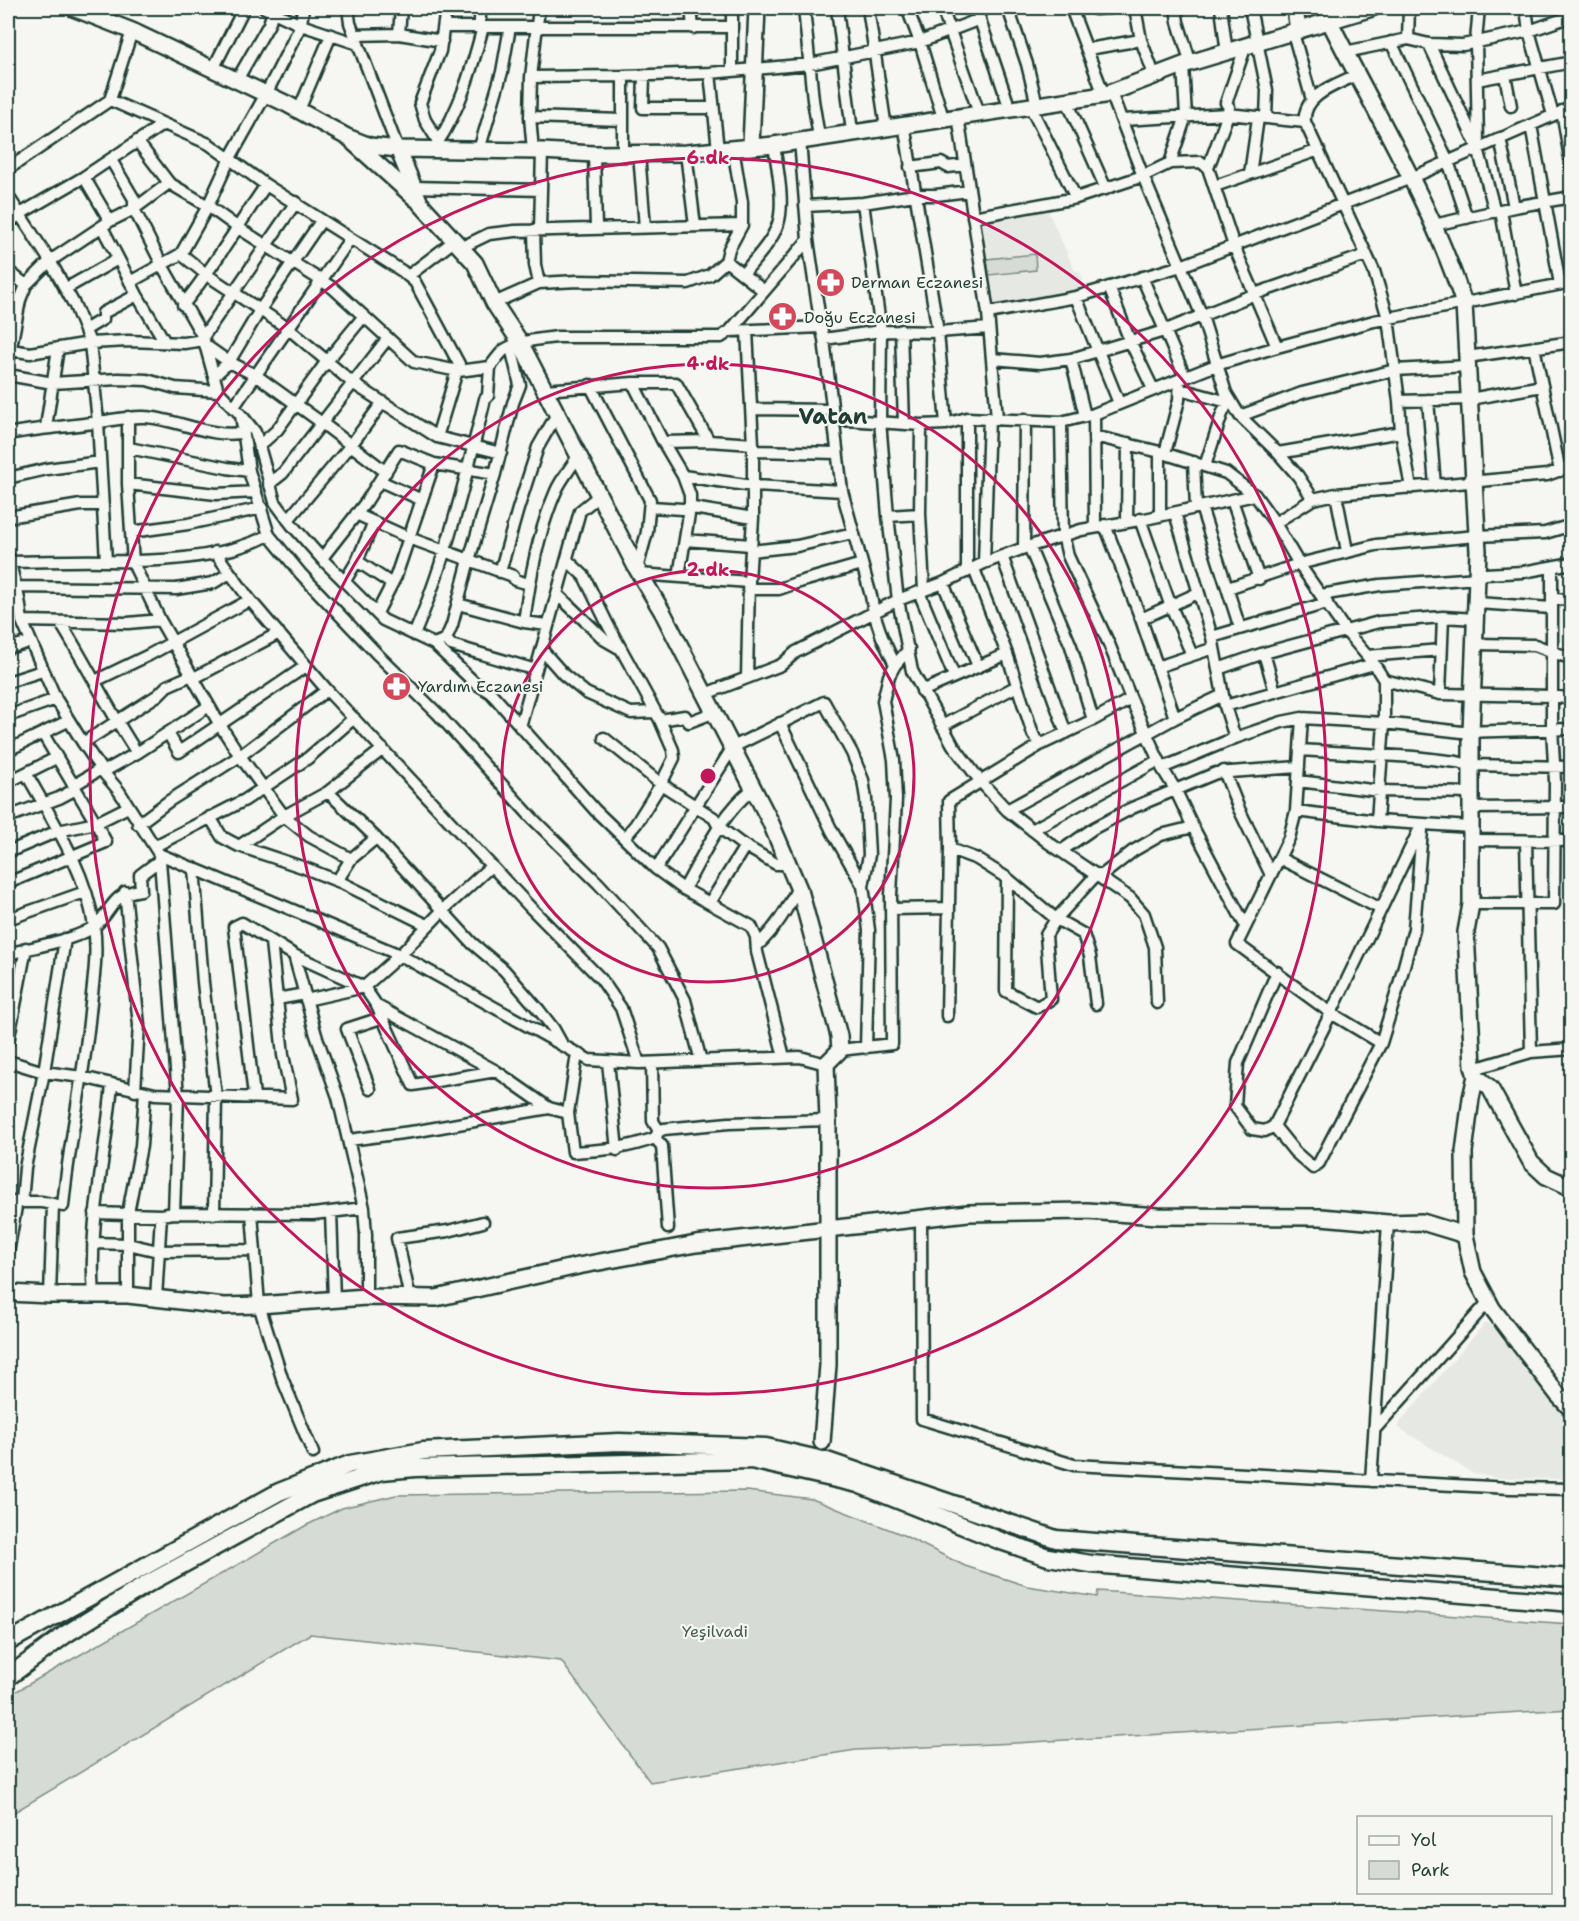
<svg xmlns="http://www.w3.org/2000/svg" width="1579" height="1921" viewBox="0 0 1579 1921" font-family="'Shantell Sans',sans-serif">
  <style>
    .built { fill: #e6e8e4 }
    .green { fill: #d6dbd6; stroke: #7a8c85; stroke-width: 1.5 }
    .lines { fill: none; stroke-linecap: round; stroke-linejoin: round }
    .street-casing { stroke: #1f3d34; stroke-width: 15 }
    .secondary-casing { stroke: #1f3d34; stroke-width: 20 }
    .primary-casing { stroke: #1f3d34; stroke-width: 21 }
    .street { stroke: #f6f6f2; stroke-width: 10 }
    .secondary { stroke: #f6f6f2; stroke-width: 15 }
    .primary { stroke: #f6f6f2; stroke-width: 16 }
    .ring { fill: none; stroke: #c2185b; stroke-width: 3 }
    .labels { text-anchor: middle; stroke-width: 4.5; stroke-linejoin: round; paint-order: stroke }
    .poi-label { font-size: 16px; fill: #1f3d34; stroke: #f6f6f2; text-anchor: start }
    .park-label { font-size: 16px; fill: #445d54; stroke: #f6f6f2 }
    .district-label { font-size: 22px; font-weight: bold; fill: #1f3d34; stroke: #f6f6f2 }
    .centre { fill: #c2185b; stroke: #f6f6f2; stroke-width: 3 }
    .ring-label { font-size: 18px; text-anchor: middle; font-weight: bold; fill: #c2185b; stroke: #f6f6f2; stroke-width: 4.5; stroke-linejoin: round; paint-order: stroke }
  </style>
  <rect width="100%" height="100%" fill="#f6f6f2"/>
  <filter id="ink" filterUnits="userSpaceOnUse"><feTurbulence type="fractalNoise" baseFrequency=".0167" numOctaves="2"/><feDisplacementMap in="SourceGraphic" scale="12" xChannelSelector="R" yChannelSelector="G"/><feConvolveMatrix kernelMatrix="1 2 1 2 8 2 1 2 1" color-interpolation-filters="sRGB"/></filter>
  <g filter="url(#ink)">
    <path class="built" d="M1048,211l27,60h4l4,9 -4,8 -30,9 -57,10 -13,-86z
      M1486,1322l4,2 81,92v63l-72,-1 -25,-4 -75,-46 1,-6z"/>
    <path class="green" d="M1035,254l1,16 -47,5 -2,-16z
      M747,1491l65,8 89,35 64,32 62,20 70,11 1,-6 473,33v85l-555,34 -160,7 -206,32 -89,-121 -251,-27 -302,182v-120l297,-170 37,-18 54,-13z"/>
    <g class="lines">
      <defs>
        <path id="street" d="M265,8l36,17 57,19
          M348,8l2,15 48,126
          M480,8v19
          M691,8l2,20
          M732,8v63
          M804,8l9,92 6,37
          M837,8l15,124
          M868,8l18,120
          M907,8l13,34 23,76
          M942,8l37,105
          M976,8l34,101
          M1008,8l19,56 10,41
          M1071,8l33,87
          M1135,8l6,32 14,37
          M1176,8l2,14 13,42
          M1221,8l6,45
          M1250,8l17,82 -1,28
          M1409,8l-1,31 21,5 34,1 66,-14 43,-15
          M1526,8l3,23 24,84
          M1095,9l16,-1
          M445,27h287
          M1293,33l19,67
          M399,34l2,-26
          M355,35l44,-1 43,7
          M1391,42l57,119 19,57
          M1429,44l49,104 17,64
          M1088,49l53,-9
          M1345,52l63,-13
          M213,69l31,-61
          M710,73l8,77
          M1356,75c-20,10 -54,20 -51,47l69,149 14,47 11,83 2,31 10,56
          M1505,75l6,31
          M644,76l-1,32h70
          M531,77l92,-1 87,-3 100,-9 110,-22 60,-23
          M237,80l32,-56 5,-16
          M1477,80l95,-18
          M1111,93l32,83 59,140 24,77 14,23 38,37 20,23 15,23
          M110,100l99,44 57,41 136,86 13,11 44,82 -22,73
          M1067,101l39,88
          M1030,106l46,92
          M299,110l32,-75
          M1562,111l10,59
          M958,116l30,197 9,105
          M530,117l92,3
          M1122,120l106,-6 77,8
          M904,124l34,208 8,92
          M1531,125l29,159
          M1500,138l14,69
          M800,140l8,100 13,87 3,12 18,152 29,105 3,17 8,24 13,28
          M137,141l32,42 39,23 29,21 96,61 81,74 44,9 32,-4c4,-5 8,-11 13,-16 13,-10 38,-12 54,-14h164l9,-6 91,-4
          M438,141l-13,-21 -5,-17 20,-52 6,-43
          M1478,142l-2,-101 3,-33
          M436,145c24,-35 36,-77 47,-118
          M479,150l23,-78 8,-45
          M533,151l-3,-34 1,-40 8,-69
          M686,153l9,73
          M594,154l2,74
          M623,154v-78
          M639,154l6,73
          M111,160l23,39v10l28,56 41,72 15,54 23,24 8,56 20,64 32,39 77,81 60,59 94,104 66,65 60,65 27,52 16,61
          M1170,163l16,-47 -3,-51
          M910,167l31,-4 7,4 17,-2
          M1208,168l20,-54 1,-7 -3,-4 19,-55
          M8,169l102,-69 22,-69
          M1250,174l8,-56
          M84,177l26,44
          M1215,186l104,-36
          M413,187l128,3
          M8,196l42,65 25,45 15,37 8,79 8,139
          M863,203l18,128 -1,90 8,95 10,84 14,71 41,74 28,37 26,28 42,33 81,55 14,16 11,33 2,56
          M805,206l58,-3 52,-8h21l33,-4
          M1501,211l15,83
          M973,217l103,-19 67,-22 27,-13 31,-1 7,6 26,78 43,101
          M8,223l12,-9 64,-37 78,-52
          M1434,225l80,-18 58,-10
          M102,227l35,68 28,47
          M534,230l1,35 4,18
          M540,230l2,-79
          M460,248l29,-14 26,-3 227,-6
          M181,254l26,21 82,54 65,55 83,53 64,16
          M726,261l38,30
          M8,271l18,14
          M743,274c12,-15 29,-32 35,-50 7,-21 -1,-57 -4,-79
          M408,276l46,-35
          M1142,277l43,100
          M130,282l51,-28 27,-48 22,-48 36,-64 35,-69 2,-17
          M1109,287l21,54 23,48
          M65,289l53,-30
          M1076,297l43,106
          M494,303l45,-20 39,-2 110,2 22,-8 16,-14 3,-12 13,-24v-23l-9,-54
          M183,305c31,-38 55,-80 83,-120
          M988,313l88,-16 105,-31 230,-88 161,-71
          M85,330l18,-11v-6l34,-18
          M901,330l3,94
          M730,331l78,-91
          M747,331l6,113v74l-4,64 -2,96
          M203,337l93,-135
          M824,339l57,-8 57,1 51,-4
          M205,345l24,17 28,14 65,47 64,49
          M1534,347l26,124
          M11,350l19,3 60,-10 38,-2 56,2 20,-3
          M1467,357l105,-15
          M993,359l47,4 31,-4 93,-28 91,-37 111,-39
          M1071,359l14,57
          M8,362l12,-62 6,-15 24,-24 60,-40 24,-12 35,-26
          M8,375l45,8 65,-4 29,1 28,8 43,3
          M214,376l15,-14 31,-52 61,-89
          M633,383l30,59 20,34 7,19v13l-11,68
          M590,385l60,115 -3,32 -10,37
          M1180,389l48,13
          M545,390l88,-7h43l33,58
          M1428,400l7,86
          M1399,401l71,-2 72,-13
          M233,408l117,-169
          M751,409l81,1
          M1094,414l1,113
          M1240,416l62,-23 93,-23 73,-4
          M128,417v67l5,79 27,57 60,105 20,31 44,60 25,20 42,23 -14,22
          M243,417l12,15 20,70 17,23 31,35 60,60 51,24 41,39 16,10 104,117 61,59 26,19 69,38 5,11 1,15 27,105
          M832,419l89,6 25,-1 21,-6 94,4 33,-8 122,-49 61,-18 97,-26 198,-39
          M1061,422l2,113 5,21 41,88 22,55 31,69 13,21 18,38 52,98
          M921,425l-1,89 4,76
          M46,427l12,-79
          M8,434c30,-6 60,-7 91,-12 15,-2 30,-6 46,-5 29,1 70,23 99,15
          M1094,436l66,16 66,21 29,22 20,28 24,41 46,66 29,34 10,16v43l-7,98
          M663,442l46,-1 44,3
          M259,446l18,-16 50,-69 37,-45
          M129,448l98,20 22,3
          M753,451l84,2
          M1165,453l14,-53 1,-21
          M1278,453l123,-21
          M1194,462l2,46
          M1205,466l17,-52 7,-14
          M683,476l70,10 89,5
          M8,478l39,-9 53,-7
          M380,481l42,19
          M128,484l88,10 40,-2
          M269,484l14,-11 105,-135
          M1336,494l11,57
          M1232,500l27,79
          M651,507l31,2 11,-1 60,10
          M1201,507l39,121
          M1175,513l37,124 13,69 10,32
          M356,514l53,24 104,38 2,4 14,4
          M888,516l32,-2
          M1160,516v-64
          M8,517l73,-12h22
          M1140,519l30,85 22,51
          M288,520l63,-75 32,-43
          M1127,522l1,-79
          M1275,523l38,-24 23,-5 211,-19 25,-9
          M1105,525l36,94 34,99
          M131,532l57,-8 74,-16
          M685,540l66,5
          M1029,546l42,100 22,74
          M1024,548l1,-129
          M751,551l46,-5 56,-13
          M215,552l35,48 77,90 202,216 72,73 20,29 18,55
          M8,556l11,43 3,22 34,78 27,44 20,29 16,19 40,63 241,101 189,105 50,3 161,-6 26,7
          M1002,556l64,177
          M322,558l44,-56 33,-52 35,14 61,10
          M567,560l17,16 24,49 52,95 13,30 1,8 -13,26 -25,40 -11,13
          M357,561l35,23
          M8,562c33,0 66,-2 98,-1 51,1 118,-2 163,-26
          M984,563l5,-145
          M974,569l33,85 26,80 7,11
          M500,572l18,-63 20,-62 19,-33
          M967,572v-154
          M639,574l110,8
          M345,581l12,-20 17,-39
          M943,583l35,83
          M15,587l161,2 37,-6 17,-10
          M1228,588l71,-24 77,-19 101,-9 68,-3 27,-8
          M748,589h31l17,-6 66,-19
          M919,592l35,84
          M557,594l48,46 14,8
          M1321,595l59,-10 98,-7 7,-4 38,-2 49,-9
          M1552,599l20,1
          M1477,603l75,5
          M458,604l66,18 23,3
          M377,613l19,-37 38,-112
          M1141,619l57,-26
          M22,621l106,2 32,-3
          M60,622c27,43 49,89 77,131
          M524,622c6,-44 14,-90 32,-131 5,-12 15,-23 22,-35
          M414,635c32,-75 52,-157 71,-236l3,-3 2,-29
          M1212,637l115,-34
          M446,639l5,6 85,25
          M434,644l12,-5 6,-14 17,-65 26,-86 18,-71 7,-18 -9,-38
          M1476,644l59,1 37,14
          M8,648l22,-6
          M542,650l22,25 22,18 45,20 23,-1
          M1264,653l11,39
          M1367,656l74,-6
          M1157,667l57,-19
          M1218,669l46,-16 115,-31 64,-5 33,2
          M194,678l85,-45
          M1384,680l56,14 113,2 19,3
          M95,681l54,-26 101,-55
          M8,682l34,-11
          M922,691l85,-37
          M705,694l76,-29 15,-13 102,-52 45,-17 41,-20 40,-15 57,-18 64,-11 110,-24
          M1440,694l3,-77
          M1225,706l149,-42
          M8,716l48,-17
          M1302,718l-6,93 -7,27 -52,106 94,69 91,-189
          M660,720l25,-4 4,6 26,-10
          M780,723l52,108 31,55
          M942,726l75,-40
          M520,727l60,-216 20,-16
          M168,733l11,19 127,-86
          M604,738l57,46 53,34 5,9 21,16 36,21h13
          M83,743l75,-48 9,-9 25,-11
          M8,750l60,-29
          M1300,750l114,7 43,5 13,3 102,2
          M1162,768l73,-30 47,-16 20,-4 82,5 78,9 110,-3
          M1224,771l15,38 32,66
          M103,772l34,-19 72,-47
          M1298,781l82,10 90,2
          M8,782l48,-24
          M74,785l27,-16
          M328,792l48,46 96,105 32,27 35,40 14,18 10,18
          M1470,808l102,-1
          M1007,810l168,-92 48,-23
          M1296,811l81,10 94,6
          M8,817l51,-19 17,-9
          M210,817l12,20 17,9 66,22 35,14 87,43
          M138,824l31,-23 71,-45 87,-66
          M1032,830l127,-70
          M1472,840l100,1
          M1526,841l5,211
          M155,846l90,-46 63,-42 46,-40
          M239,846l45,-30 44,-24 55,-43
          M950,849l27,10 30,19 49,41 27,15 7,22 6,48
          M1061,851l33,-23 38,-20 84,-35 83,-6
          M8,852l50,-21 38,-8 32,-16
          M1279,858l102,51
          M351,859l25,-21
          M160,860l18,236 -4,117
          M194,868l9,114 13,115 -2,117
          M656,869l77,-122 91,-45 28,51 11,27 3,19 3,56 -6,31 6,44 -3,118
          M1100,877l33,-26 28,-16 32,-8
          M1007,878l-1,113 31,16 14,-8 -5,-64 10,-16 41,-45
          M8,883l98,-41 -10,-19 -53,-89
          M684,889c20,-35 37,-75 69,-100
          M125,892l14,133 -4,66
          M710,903l35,-57
          M1471,904h83l1,-123 -3,-53v-160
          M891,909l58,-1
          M8,919l77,-27
          M757,946c19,-18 30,-36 41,-59
          M8,954c23,-7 71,-14 88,-29 19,-18 15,-31 45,-35l-1,-15 20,-15 -1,-3
          M294,955l22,80 22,62 26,111 2,27v62
          M1277,972l-39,91 -3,43 17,23 13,2 9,-5 57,-113 50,30
          M277,999l28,-5
          M306,1000l58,-13 36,-32 42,-44 49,-45
          M377,1006l119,65 53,37 19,5
          M947,1016l3,-167 -1,-48 91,-56 53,-25 38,-21
          M8,1042l18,-94
          M840,1050l52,-6 -1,-149 5,-96 -2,-39 -11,-59 6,-25 6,-11 14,-16
          M577,1054l-9,59 5,39c31,-2 52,-3 82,-14l4,-7 5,-2 65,-6 99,-3
          M8,1061l36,11 38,5 73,17 137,5 -9,-44 -12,-113
          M608,1062l9,88
          M652,1063l1,58 6,10
          M1474,1069l57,-17 41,-3
          M370,1089l-23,-60 34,-11
          M254,1096l-20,-169 8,-4 52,32 70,32 13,19 36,79 83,-14
          M1274,1126l21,26 18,16 6,-5 62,-120 17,-55 16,-59 8,-99
          M655,1138l7,8 6,82
          M349,1140l69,-9 131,-23
          M22,1201l3,-33 19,-96 21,-133
          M8,1202h34l21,4c6,-65 21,-129 27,-194 3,-28 8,-58 4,-86 -8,-55 -41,-105 -68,-153
          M331,1212l3,87
          M95,1213l66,2 13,-2 139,1 51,-6
          M252,1213l7,92 23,73 31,75
          M921,1218l1,201 152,46 436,23 62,1
          M93,1243l35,1 30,7 97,-1
          M8,1253l9,-52
          M50,1295l3,-90
          M94,1295c-6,-72 12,-140 18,-211
          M128,1295v-82l13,-67 4,-54
          M410,1298l-13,-60 51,-7 35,-9
          M156,1299l5,-84
          M1375,1429l115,-129
          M1371,1481l17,-258"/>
        <path id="secondary" d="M73,8l59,23 155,73 60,33 23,9 28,3 144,2 52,3 92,-1 88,-8 330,-50 79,-30 189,-57
          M1295,8l3,23
          M1330,22c46,93 102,182 134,282l14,247 -7,181v172l-5,28 7,134 3,10 -5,22 -7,54 1,83 8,37 19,36 66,87 14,15
          M354,143l62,56
          M751,146l6,-138
          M398,149l22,54 55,60 19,40 26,39 117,227 26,44 107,208 31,73 38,142 1,14 -14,14 2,56v245l-6,77
          M1476,1076l14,12 41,74 15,14 26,12
          M8,1293l42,2h78l96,11 35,-1 107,-8 70,1 142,-32 118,-22 272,-31 119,-2 71,5 163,1 67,6 34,-1 43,13"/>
        <path id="primary" d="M8,1642l271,-150 71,-28 73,-13 196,-9 147,5 61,14 229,78 516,39
          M8,1677l58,-43 81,-50 165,-90 70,-23 33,-3 336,-8 107,24 143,57 47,16 43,7 481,39"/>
      </defs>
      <use href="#street" class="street-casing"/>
      <use href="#secondary" class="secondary-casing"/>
      <use href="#primary" class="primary-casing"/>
      <use href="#street" class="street"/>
      <use href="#secondary" class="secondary"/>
      <use href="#primary" class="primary"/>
    </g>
  </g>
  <g class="ring">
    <circle cx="708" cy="776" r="206"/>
    <circle cx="708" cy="776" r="412"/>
    <circle cx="708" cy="776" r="618"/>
  </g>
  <defs>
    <symbol id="pharmacy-disc" viewBox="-11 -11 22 22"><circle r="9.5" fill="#d1495b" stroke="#f6f6f2"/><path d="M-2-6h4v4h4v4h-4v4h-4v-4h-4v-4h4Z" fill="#fff"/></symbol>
  </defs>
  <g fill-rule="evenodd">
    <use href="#pharmacy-disc" x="814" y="266" width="33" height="33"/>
    <use href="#pharmacy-disc" x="766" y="300" width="33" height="33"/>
    <use href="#pharmacy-disc" x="380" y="670" width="33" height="33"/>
  </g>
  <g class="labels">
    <g class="poi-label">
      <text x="851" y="288">Derman Eczanesi</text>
      <text x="804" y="323">Doğu Eczanesi</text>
      <text x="418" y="692">Yardım Eczanesi</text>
    </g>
    <g class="park-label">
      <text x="715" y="1637">Yeşilvadi</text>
    </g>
    <g class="district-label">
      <text x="833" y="424">Vatan</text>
    </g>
  </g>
  <circle cx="708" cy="776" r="9" class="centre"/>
  <g class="ring-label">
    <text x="708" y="164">6 dk</text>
    <text x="708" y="370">4 dk</text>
    <text x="708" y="576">2 dk</text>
  </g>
  <rect width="1579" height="1921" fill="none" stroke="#f6f6f2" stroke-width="30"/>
  <rect x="15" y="15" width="1549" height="1891" fill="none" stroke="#1f3d34" stroke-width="2" filter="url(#ink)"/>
  <rect x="1357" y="1816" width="195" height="78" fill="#f6f6f2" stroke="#a0aca6" stroke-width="1.5"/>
  <rect x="1369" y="1836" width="30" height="9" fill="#f6f6f2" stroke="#a0aca6" stroke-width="1.5"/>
  <text x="1411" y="1846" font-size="18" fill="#1f3d34">Yol</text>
  <rect x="1369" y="1861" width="30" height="18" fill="#d6dbd6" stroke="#a0aca6" stroke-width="1.5"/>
  <text x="1411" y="1876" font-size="18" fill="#1f3d34">Park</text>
</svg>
